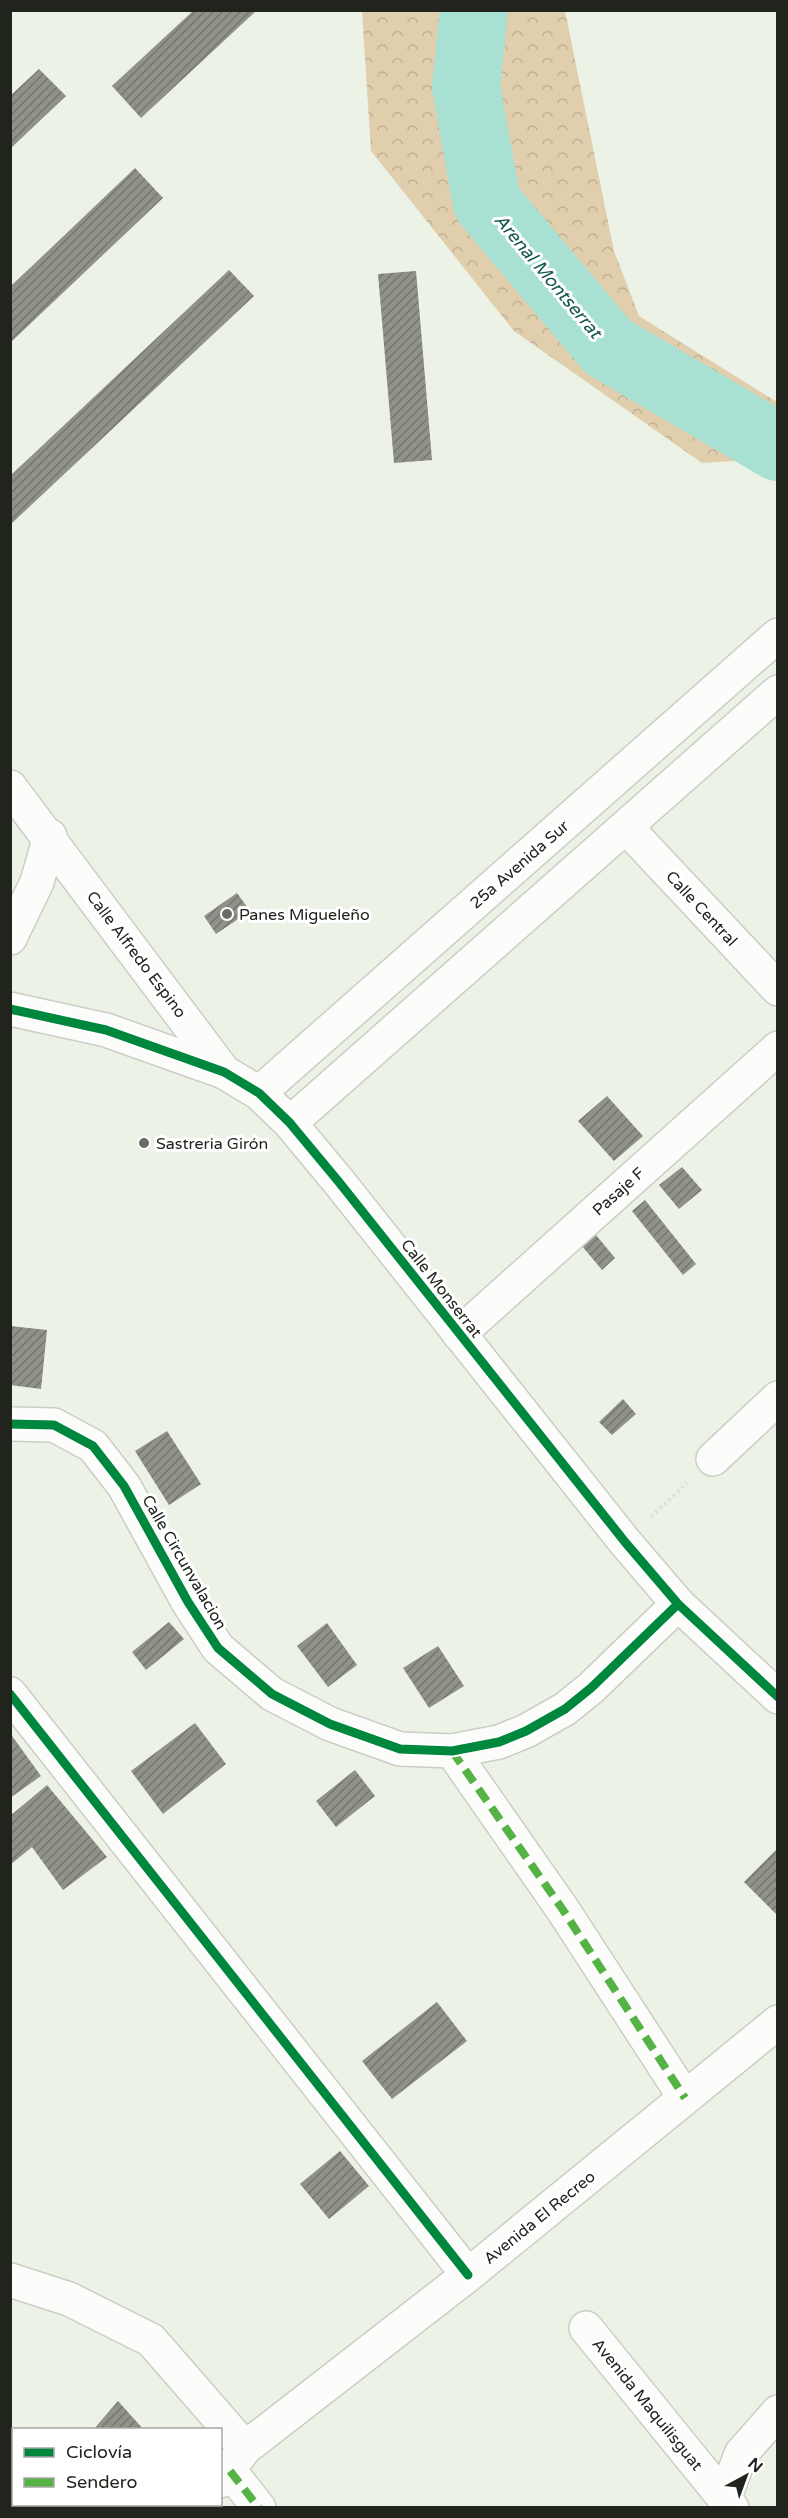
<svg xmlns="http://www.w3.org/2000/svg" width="788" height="2518" viewBox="0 0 788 2518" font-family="'Varela Round',sans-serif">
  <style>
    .forest { fill: url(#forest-crowns) }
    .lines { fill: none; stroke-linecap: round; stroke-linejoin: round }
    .river { stroke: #a8e0d3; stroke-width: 68 }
    .building { fill: url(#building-hatch) }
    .street-casing { stroke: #cacec5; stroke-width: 36 }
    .secondary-casing { stroke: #cacec5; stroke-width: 36 }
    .path { stroke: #dfe0dd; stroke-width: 4; stroke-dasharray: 3 3; stroke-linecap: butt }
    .street { stroke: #fcfdfb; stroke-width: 33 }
    .secondary { stroke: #fcfdfb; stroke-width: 33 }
    .quiet { stroke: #55b245; stroke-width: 8; stroke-dasharray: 15 8; stroke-linecap: butt }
    .cycleway-casing { stroke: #fff; stroke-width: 13 }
    .cycleway { stroke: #00873e; stroke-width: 9 }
    .poi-dot { fill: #686c64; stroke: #fff; stroke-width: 2 }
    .labels { text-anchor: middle; stroke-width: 6; stroke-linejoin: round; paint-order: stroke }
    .street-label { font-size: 16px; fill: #21241d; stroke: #fff }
    .poi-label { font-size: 16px; fill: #21241d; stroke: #fff; text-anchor: start }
    .water-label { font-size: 18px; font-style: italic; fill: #13564d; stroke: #fff }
  </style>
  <defs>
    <pattern id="forest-crowns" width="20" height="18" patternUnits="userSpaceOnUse" patternTransform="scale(1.5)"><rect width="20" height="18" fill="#e0cead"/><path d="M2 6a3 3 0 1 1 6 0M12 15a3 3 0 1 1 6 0" fill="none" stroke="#c0b194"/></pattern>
    <pattern id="building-hatch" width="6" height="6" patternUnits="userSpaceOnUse" patternTransform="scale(1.5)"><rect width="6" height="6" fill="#909189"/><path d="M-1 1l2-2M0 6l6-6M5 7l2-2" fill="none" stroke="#75766f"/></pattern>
  </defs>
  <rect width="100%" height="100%" fill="#edf2e7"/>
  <path class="forest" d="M362,11h203l49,240 25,65 138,86v65l-27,-7 -48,3 -188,-132 -143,-180z"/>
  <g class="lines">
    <path class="river" d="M474,10l-8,77 21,116 121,144 170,100"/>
  </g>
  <path class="building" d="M194,10h63l-116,108 -29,-32z
    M39,69l27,27 -56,53v-53z
    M135,168l28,30 -153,145v-56z
    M229,270l25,26 -244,229v-49z
    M416,271l16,189 -38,3 -16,-189z
    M237,893l13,18 -34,23 -12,-18z
    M607,1096l36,40 -29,25 -36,-40z
    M682,1167l20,23 -23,19 -20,-24z
    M645,1200l51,64 -13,11 -51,-64z
    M596,1235l19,23 -13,12 -20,-24z
    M10,1326l37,4 -6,59 -31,-4z
    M623,1399l13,15 -24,21 -13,-13z
    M167,1431l34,53 -32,21 -34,-54z
    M169,1622l15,17 -38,31 -14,-18z
    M327,1623l30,42 -29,22 -31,-41z
    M438,1646l26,40 -35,22 -26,-40z
    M195,1723l31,41 -63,50 -32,-43z
    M10,1733l31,43 -31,22z
    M355,1770l20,26 -39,31 -20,-26z
    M47,1785l60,72 -44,33 -31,-43 -22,18v-49z
    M778,1848v68l-34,-34z
    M437,2002l30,39 -75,58 -30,-38z
    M340,2151l29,35 -40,33 -29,-35z
    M118,2401l26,29h-51z
    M75,2504h75l3,4h-73z"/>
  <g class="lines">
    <defs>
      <path id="street" d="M10,787l214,285
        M626,827l152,162
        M10,938l27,-56 13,-46
        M459,1334l319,-286
        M10,1424l44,1 39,21 31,40 64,116 30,46 54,46 58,30 70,25 52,2 47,-9 27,-11 39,-22 26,-21 87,-84
        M713,1459l65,-61
        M10,1694l458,581
        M452,1751l111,159 122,188
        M10,2280l59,19 82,41 94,108
        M586,2328l146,180
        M230,2471l29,37
        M220,2481l25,-33 223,-173 310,-253
        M724,2499l17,-45 37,-42
        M194,2508l3,-4"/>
      <path id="secondary" d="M10,1009l96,21 118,42 35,21 31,30 49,59 286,360 53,62 100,93
        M259,1093l519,-458
        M290,1123l488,-431"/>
    </defs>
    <use href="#street" class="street-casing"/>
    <use href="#secondary" class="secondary-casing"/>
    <path class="path" d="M651,1517l36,-34"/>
    <use href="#street" class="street"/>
    <use href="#secondary" class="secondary"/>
    <path class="quiet" d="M452,1751l111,159 122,188
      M230,2471l29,37"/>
    <defs>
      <path id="cycleway" d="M10,1009l96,21 118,42 35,21 31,30 49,59 286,360 53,62 100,93
        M10,1424l44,1 39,21 31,40 64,116 30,46 54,46 58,30 70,25 52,2 47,-9 27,-11 39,-22 26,-21 87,-84
        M10,1694l458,581"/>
    </defs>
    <use href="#cycleway" class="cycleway-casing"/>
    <use href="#cycleway" class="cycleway"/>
  </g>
  <g class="poi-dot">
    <circle cx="227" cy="914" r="6"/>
    <circle cx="144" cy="1143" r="6"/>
  </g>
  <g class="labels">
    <g class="street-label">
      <text transform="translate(519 864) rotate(-41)" y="6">25a Avenida Sur</text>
      <text transform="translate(702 908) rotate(47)" y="6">Calle Central</text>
      <text transform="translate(137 954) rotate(53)" y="6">Calle Alfredo Espino</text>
      <text transform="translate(618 1191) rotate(-42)" y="6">Pasaje F</text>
      <text transform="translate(442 1288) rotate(52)" y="6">Calle Monserrat</text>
      <text transform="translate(185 1562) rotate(60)" y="6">Calle Circunvalacion</text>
      <text transform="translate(539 2217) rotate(-39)" y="6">Avenida El Recreo</text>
      <text transform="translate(648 2404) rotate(51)" y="6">Avenida Maquilisguat</text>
    </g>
    <g class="poi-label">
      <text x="239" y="920">Panes Migueleño</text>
      <text x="156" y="1149">Sastreria Girón</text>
    </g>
    <g class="water-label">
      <text transform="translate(548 276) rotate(50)" y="6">Arenal Montserrat</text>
    </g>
  </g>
  <rect width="788" height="2518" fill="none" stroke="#21241d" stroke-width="24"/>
  <rect x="12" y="2428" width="210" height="78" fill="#ffffff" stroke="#a6a7a5" stroke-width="1.5"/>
  <rect x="24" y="2448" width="30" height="9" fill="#00873e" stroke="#a6a7a5" stroke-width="1.5"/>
  <text x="66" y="2458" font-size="18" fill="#21241d">Ciclovía</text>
  <rect x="24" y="2478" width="30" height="9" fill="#55b245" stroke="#a6a7a5" stroke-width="1.5"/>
  <text x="66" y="2488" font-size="18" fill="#21241d">Sendero</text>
  <g transform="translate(746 2476) rotate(41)" stroke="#ffffff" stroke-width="4.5" paint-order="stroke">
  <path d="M0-4.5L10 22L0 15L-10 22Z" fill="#21241d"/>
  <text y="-9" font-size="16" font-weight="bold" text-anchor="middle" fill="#21241d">N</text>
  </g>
</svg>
